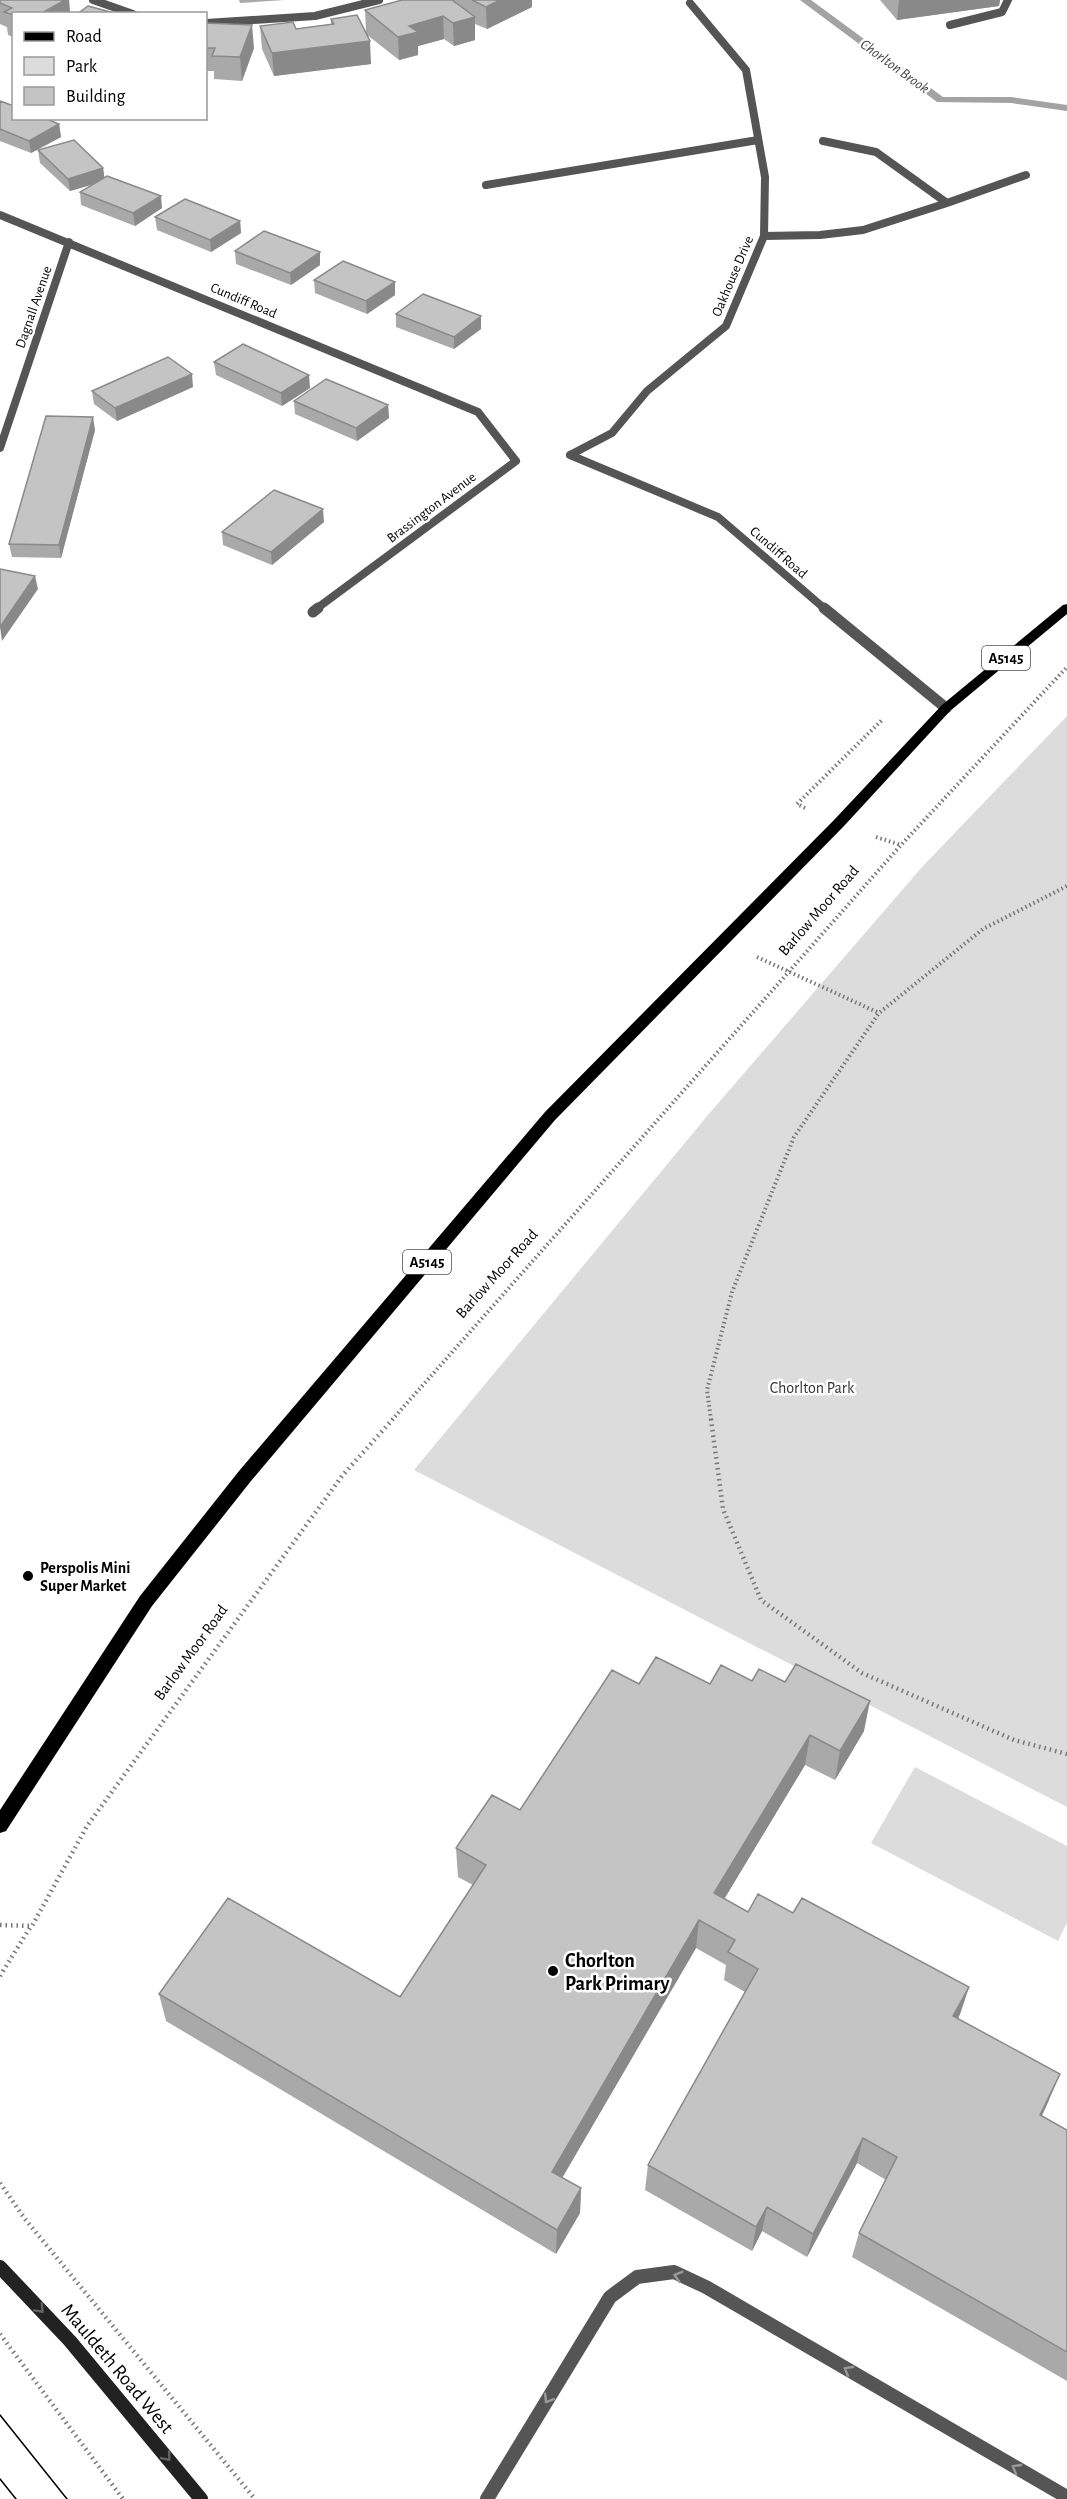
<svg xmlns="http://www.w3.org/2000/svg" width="1067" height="2499" viewBox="0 0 1067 2499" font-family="'Alegreya Sans',sans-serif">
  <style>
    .green { fill: #dcdcdc }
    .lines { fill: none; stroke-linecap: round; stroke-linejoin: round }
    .stream { fill: #a3a3a3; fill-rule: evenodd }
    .path-far1 { stroke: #777; stroke-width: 4; stroke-dasharray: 1.5 3; stroke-linecap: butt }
    .path { stroke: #777; stroke-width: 4.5; stroke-dasharray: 1.5 4; stroke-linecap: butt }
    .lane-far1 { stroke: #555; stroke-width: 8 }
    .lane { stroke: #555; stroke-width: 14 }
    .street-far1 { stroke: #555; stroke-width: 8 }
    .street { stroke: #555; stroke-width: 11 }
    .secondary { stroke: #222; stroke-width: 14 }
    .primary { fill: #000; fill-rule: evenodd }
    .tram { stroke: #000; stroke-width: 1.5 }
    .wall { fill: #a9a9a9 }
    .shaded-wall { fill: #898989 }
    .building { fill: #c4c4c4; stroke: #898989; stroke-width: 1.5 }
    .oneway { stroke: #999 }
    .oneway2 { stroke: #646464 }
    .poi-dot { fill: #000; stroke: #fff; stroke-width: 2 }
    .labels { text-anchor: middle; stroke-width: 5; stroke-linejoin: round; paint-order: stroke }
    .far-street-label { font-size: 14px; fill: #000; stroke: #fff }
    .far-water-label { font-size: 15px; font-style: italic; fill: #444; stroke: #fff }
    .shield { fill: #fff; stroke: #4c4c4c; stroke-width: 1.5 }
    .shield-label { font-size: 15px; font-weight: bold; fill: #000 }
    .street-label { font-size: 16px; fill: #000; stroke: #fff }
    .park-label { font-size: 16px; fill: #333; stroke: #fff }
    .poi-label { font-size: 16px; font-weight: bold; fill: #000; stroke: #fff; text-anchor: start }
    .near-poi-label { font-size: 20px; font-weight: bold; fill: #000; stroke: #fff; text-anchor: start }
    .near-street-label { font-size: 20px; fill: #000; stroke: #fff }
  </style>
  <rect width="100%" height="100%" fill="#fff"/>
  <path class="green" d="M1067,716v1091l-653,-337 294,-355 214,-248z
    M915,1767l152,79v77l-9,18 -187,-98z"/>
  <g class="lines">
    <path class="stream" d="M800,0h11l132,97h68l56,8v6l-56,-8 -74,-1z"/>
    <path class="path-far1" d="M805,808l-8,-4 86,-85
      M876,837l25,8
      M757,957l122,56
      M392,1420l509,-575 166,-178
      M711,1420l-4,-30 25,-98 62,-155 85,-124 104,-84 84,-43"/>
    <path class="path" d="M711,1419l12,90 38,91 101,73 152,67 53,14
      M0,1925l32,1 55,-100 255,-350 51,-57
      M0,1976l31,-50
      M0,2183l25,36 230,280
      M0,2334l123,165"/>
    <path class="lane-far1" d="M950,25l52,-13 6,-12"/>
    <path class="lane" d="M487,2499l123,-202 27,-20 37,-5 32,15 361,210"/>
    <path class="street-far1" d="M93,0l40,14
      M206,23l109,-7 64,-16
      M486,185l272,-45
      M947,203l79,-28
      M0,215l478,197 38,49 -200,148
      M764,236l56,-1 43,-5 84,-27 -71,-51 -53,-11
      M0,448l69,-206
      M570,455l42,-22 35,-42 79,-65 38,-90 1,-59 -19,-107 -56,-67
      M570,455l148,62 107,92"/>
    <path class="street" d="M824,608l122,100
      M313,612l5,-4"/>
    <path class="secondary" d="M0,2267l70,74 131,158"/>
    <path class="primary" d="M1067,604v10l-117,97 -106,115 -289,294 -304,361 -99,125 -146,225 -6,2v-23l140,-214 99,-125 306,-359 289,-292 108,-115 121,-100z"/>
    <path class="tram" d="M0,2415l67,84
      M0,2479l16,20"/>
  </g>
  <path class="wall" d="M0,0h69l1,14h-56v23l-6,-2 -1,-8 -7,-3z
    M239,0h46l-45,3z
    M402,0h130v7l-45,22 -12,-5v16l-21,6 -10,-7 -26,7v9l-19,5 -33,-26 5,30 -97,12 -12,-27 -2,-23 36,3 35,-5v-5l35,13 -1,-22z
    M880,0h120l-1,6 -102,14z
    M206,23l48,25 -12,33 -28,-2v-8h-8z
    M0,101l59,23 2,13 -30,16 -31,-12z
    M38,150l65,18 1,9 58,31 -27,18 -54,-21 -1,-13 13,-8 -23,7 -30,-28z
    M155,217l85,4 1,12 -30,19 -54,-22z
    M235,251l85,1v13l-29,20 -55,-21z
    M314,280l81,15 -28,19 -52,-21z
    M396,314l85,2v13l-27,20 -58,-22z
    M214,362l96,26 -28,18 -66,-31z
    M193,387l-76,34 -23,-17 -2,-13z
    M294,401l94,4 1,13 -32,23 -62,-27z
    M95,430l-34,128 -49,-1 -3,-13z
    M324,522l-52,43 -49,-20 -1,-13z
    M752,1681l112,50 -29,49 -30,-15 -81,134 24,13 45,1 176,74 -9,27 -2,5 91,81 -7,16 25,14v251l-215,-124 7,-24 27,-53 -29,-17 -50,94 -45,-26 -10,20 -107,-61 3,-25 97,-173 -21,-12 2,-15 -30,-17 -134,230 19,10 -1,25 -24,41 -390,-233 -7,-27 241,3 73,-112 -15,-8 -2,-29 64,-38 119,-126h71z"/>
  <path class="shaded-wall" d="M65,0h4l1,14h-30z
    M500,0h32v7l-45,22 -1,-22z
    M899,0h101l-1,6 -102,14z
    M443,16l1,23 -26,7v9l-19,5 -1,-23 11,-11z
    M475,17v23l-21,6 -1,-23z
    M252,25l2,23 -12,33 -2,-24z
    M370,41l1,23 -97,12 -2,-23z
    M59,124l2,13 -30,16 -2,-12z
    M103,168l2,13 -35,10 -2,-12z
    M161,196l1,12 -27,18 -2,-13z
    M240,221l1,12 -30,19 -1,-12z
    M320,252v13l-29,20 -1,-12z
    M395,282v13l-28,19 -1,-13z
    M481,316v13l-27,20v-12z
    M192,374l1,13 -76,34 -2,-13z
    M309,375l1,13 -28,18 -1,-13z
    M388,405l1,13 -32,23 -1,-13z
    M93,417l2,13 -34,128 -2,-13z
    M323,509l1,13 -52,43 -1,-13z
    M35,576l3,13 -36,52 -2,-14z
    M870,1701l-6,30 -29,49 5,-29z
    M810,1735l-5,30 -94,156 3,-28z
    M699,1920l-3,28 -145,249 1,-25z
    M969,1987l-9,27 -15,29 8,-27z
    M1060,2074l-11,26 -19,40 10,-25z
    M863,2138l-6,25 -50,94 6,-23z
    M581,2188l-1,25 -24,41 1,-24z
    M767,2207l-5,24 -10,20 4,-24z"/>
  <path class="building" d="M0,0h65l-25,14h-26v1l-10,-3 8,-4 -12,-5z
    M402,0h50l23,17 -22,6 -10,-7 -34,10 9,6 -20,5 -33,-27z
    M472,0h28l-14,7z
    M88,6l30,8h-41z
    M357,15l13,26 -98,12 -12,-27 33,-4 3,7 38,-5 -3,-5z
    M206,23l46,2 -12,32 -28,-1 3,-8h-9z
    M0,101l14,5v12h30l15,6 -30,17 -29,-12z
    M74,140l29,28 -35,11 -30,-29z
    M107,176l54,20 -28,17 -53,-21z
    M185,199l55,22 -30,19 -55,-23z
    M264,231l56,21 -30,21 -55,-22z
    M343,261l52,21 -29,19 -52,-21z
    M423,294l58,22 -27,21 -58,-23z
    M243,344l66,31 -28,18 -67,-31z
    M168,357l24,17 -77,34 -23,-17z
    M326,379l62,26 -32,23 -62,-27z
    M46,416l47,1 -34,128 -50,-1z
    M274,490l49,19 -52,43 -49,-20z
    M0,569l35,7 -35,51z
    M656,1657l54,27 11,-19 31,16 7,-12 26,13 11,-18 74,37 -30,50 -30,-16 -96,158 34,19 10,-18 35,19 9,-15 167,89 -16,29 107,58 -20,41 27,15v222l-208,-119 38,-76 -34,-19 -50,96 -46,-27 -11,20 -108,-62 110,-196 -30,-17 7,-12 -36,-20 -147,252 29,16 -24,42 -398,-236 69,-96 172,99 86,-132 -30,-17 36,-53 28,15 92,-140 27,14z"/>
  <defs><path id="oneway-chevron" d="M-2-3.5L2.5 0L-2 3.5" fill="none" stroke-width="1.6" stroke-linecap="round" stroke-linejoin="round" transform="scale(1.5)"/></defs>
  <g class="oneway">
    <use href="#oneway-chevron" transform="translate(678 2276) rotate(-164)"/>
    <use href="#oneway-chevron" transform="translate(848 2370) rotate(-150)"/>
    <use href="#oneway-chevron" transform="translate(548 2399) rotate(122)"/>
    <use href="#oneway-chevron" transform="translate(1016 2468) rotate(-150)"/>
  </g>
  <g class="oneway2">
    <use href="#oneway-chevron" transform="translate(40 2309) rotate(47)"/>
    <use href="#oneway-chevron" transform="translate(167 2457) rotate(50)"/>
  </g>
  <g class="poi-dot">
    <circle cx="28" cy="1576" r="6"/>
    <circle cx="553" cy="1971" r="6"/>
  </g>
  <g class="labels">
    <g class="far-street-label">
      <text transform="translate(732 276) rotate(-67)" y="5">Oakhouse Drive</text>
      <text transform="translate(244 300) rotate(23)" y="5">Cundiff Road</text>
      <text transform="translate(33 307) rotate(-71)" y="5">Dagnall Avenue</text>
      <text transform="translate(431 507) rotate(-37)" y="5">Brassington Avenue</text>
      <text transform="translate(779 552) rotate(41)" y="5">Cundiff Road</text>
    </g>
    <g class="far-water-label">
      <text transform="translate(895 66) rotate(36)" y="5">Chorlton Brook</text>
    </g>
    <g class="shield">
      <rect x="982" y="646" width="48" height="24" rx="4.5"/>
      <rect x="403" y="1250" width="48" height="24" rx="4.5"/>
    </g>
    <g class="shield-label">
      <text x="1006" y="663">A5145</text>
      <text x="427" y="1267">A5145</text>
    </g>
    <g class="street-label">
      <text transform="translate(818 910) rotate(-49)" y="6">Barlow Moor Road</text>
      <text transform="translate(496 1273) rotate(-48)" y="6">Barlow Moor Road</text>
      <text transform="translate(190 1652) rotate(-54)" y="6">Barlow Moor Road</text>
    </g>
    <g class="park-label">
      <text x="812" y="1393">Chorlton Park</text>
    </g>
    <g class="poi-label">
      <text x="40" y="1573">Perspolis Mini<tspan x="40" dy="18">Super Market</tspan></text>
    </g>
    <g class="near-poi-label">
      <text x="565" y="1967">Chorlton<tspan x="565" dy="23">Park Primary</tspan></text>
    </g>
    <g class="near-street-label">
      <text transform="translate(118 2368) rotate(50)" y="7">Mauldeth Road West</text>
    </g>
  </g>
  <rect x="12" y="12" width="195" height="108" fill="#ffffff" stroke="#999999" stroke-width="1.5"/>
  <rect x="24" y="32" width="30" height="9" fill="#000000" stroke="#999999" stroke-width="1.5"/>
  <text x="66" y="42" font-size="18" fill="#000000">Road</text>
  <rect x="24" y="57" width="30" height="18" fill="#dcdcdc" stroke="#999999" stroke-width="1.5"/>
  <text x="66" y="72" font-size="18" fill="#000000">Park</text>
  <rect x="24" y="87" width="30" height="18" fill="#c4c4c4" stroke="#999999" stroke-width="1.5"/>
  <text x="66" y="102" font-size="18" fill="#000000">Building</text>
</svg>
